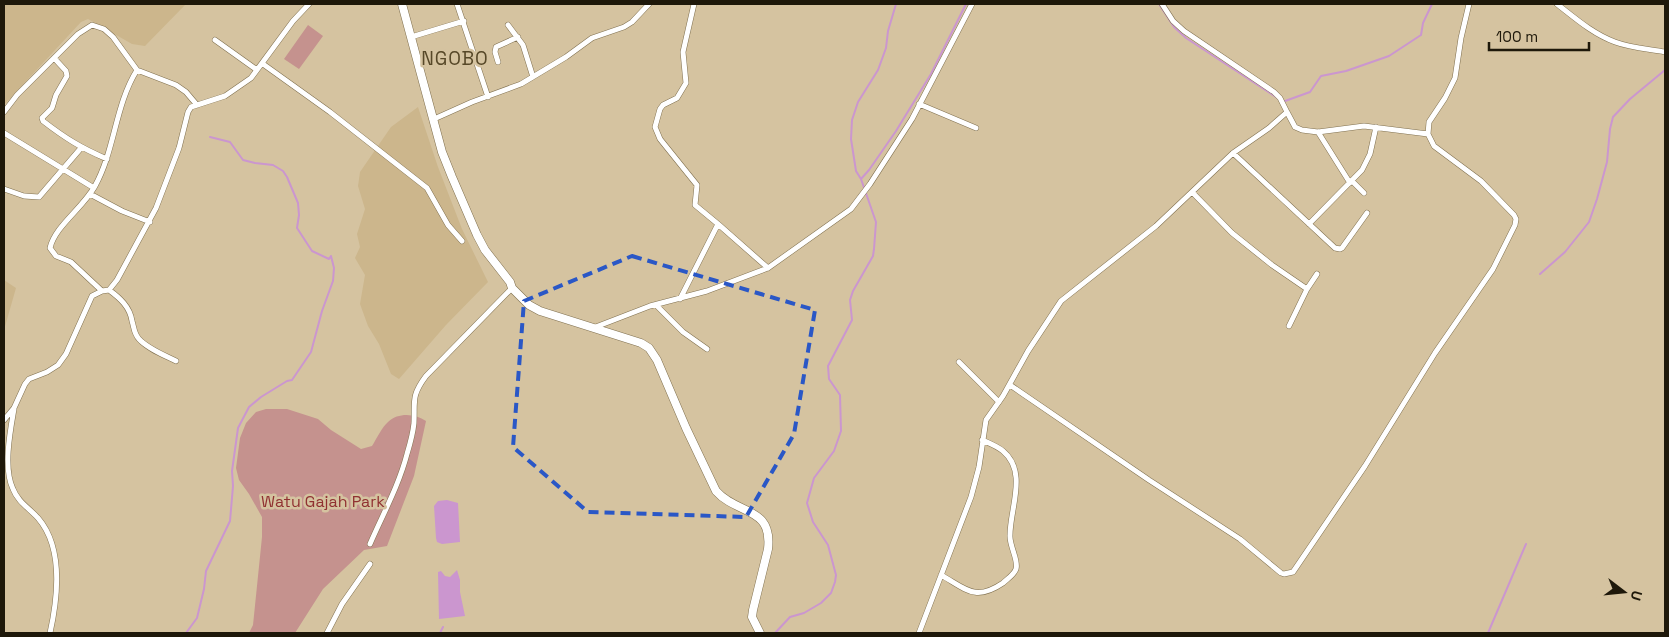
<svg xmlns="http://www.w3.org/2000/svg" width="1669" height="637" viewBox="0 0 1669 637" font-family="'Space Grotesk',sans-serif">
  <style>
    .built { fill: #ccb68c }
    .green { fill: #c5928e }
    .water { fill: #cb96cf }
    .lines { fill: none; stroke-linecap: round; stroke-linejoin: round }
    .stream { stroke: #cb96cf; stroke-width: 2 }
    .minor-casing { stroke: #817150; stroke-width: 6 }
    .secondary-casing { stroke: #817150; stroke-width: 9 }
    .minor { stroke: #fff; stroke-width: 5 }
    .secondary { stroke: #fff; stroke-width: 8 }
    .marked { fill: none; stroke: #2a57c6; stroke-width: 4; stroke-dasharray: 10 6; stroke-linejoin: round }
    .labels { text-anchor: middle; stroke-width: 5; stroke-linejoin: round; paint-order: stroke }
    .park-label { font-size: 16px; fill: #903131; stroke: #d5c3a0 }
    .quarter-label { font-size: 19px; letter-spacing: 1px; fill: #574828; stroke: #d5c3a0 }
  </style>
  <rect width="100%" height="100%" fill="#d5c3a0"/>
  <path class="built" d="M4,4h182l-41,42 -13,-2 -44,-25 -7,3 -77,83z
    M418,107l20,60 24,62 26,53 -42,43 -47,54 -8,-5 -12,-30 -11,-18 -8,-22 5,-29 -10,-17 5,-11 -3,-13 8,-25 -7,-23 2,-14 31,-45z
    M4,280l12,8 -12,42z"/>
  <path class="green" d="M308,25l15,11 -24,33 -15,-10z
    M266,409h21l31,10 13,11 30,19 11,-3c5,-8 10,-19 16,-24 11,-10 27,-8 38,-1l-12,55 -27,70 -23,4 -41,39 -28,44h-46l4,-8 9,-88v-20l-13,-23 -10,-14 -3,-12 4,-30 6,-15 10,-11z"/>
  <path class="water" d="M447,500l11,3 2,39 -18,2 -5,-2 -1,-4 -2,-32 4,-5z
    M457,570l3,10v12l5,24 -26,3 -1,-47 3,-1 4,5 5,1z"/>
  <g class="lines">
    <path class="stream" d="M1159,4l15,23 12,11 93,61
      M1283,101h2l25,-9 11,-16 25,-5 43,-15 32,-21 2,-12 9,-19
      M861,179l8,-9 27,-39 35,-57 35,-70
      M1540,274l25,-22 24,-30 8,-23 10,-37 3,-33 3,-12 17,-18 35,-29
      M186,633l11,-15 7,-29 2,-18 24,-50 3,-35 -1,-15 6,-43 11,-21 12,-10 26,-16 5,-1 19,-28 11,-41 11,-30 1,-13 -3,-12 -2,3 -17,-8 -15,-23 2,-13 -1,-12 -11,-26 -4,-6 -10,-6 -18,-2 -12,-3 -13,-18 -20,-5
      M440,633l3,-6
      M775,633l15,-16 14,-4 17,-10 10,-10 4,-11 1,-7 -8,-30 -15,-23 -6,-19 7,-25 20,-27 7,-20 -1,-36 -11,-16 -1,-13 24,-46 -2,-20 3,-9 20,-35 1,-7 2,-27 -15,-43 -5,-8 -5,-32 1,-19 6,-18 20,-32 8,-22 2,-17 8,-27
      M1488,633l38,-89"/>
    <defs>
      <path id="minor" d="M457,4l31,93
        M1557,4c18,14 36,30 58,38 16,6 34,7 50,10
        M508,25l15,20 10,32
        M411,37l53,-16
        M215,40l42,30
        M54,58l12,13 1,5 -11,19 -4,13 -10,10 1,3c22,17 38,27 64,38
        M498,62l-3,-10 1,-5 22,-10
        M263,64l67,48 97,76 21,37 14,16
        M919,104l57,24
        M4,112l13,-17 61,-61 14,-9 12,4 9,8 24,33 39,15 10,7 11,13
        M1287,112l8,15 7,3 16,2 46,-6 64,8
        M434,119l38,-17 49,-18 45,-27 26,-19 32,-11 8,-5 17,-18
        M1318,132l32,51
        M4,133l90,55
        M1233,153l102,95 5,1 2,-1 25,-35
        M1352,181l12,12
        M4,189l20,7 15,1 42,-49
        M1192,192l40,41 40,32 35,24 -18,37
        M90,194l32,17 28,11
        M718,224l50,44
        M1309,224l53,-54 8,-16 6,-27
        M1307,289l10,-15
        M109,290c11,8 21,17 23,31 2,6 2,13 7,18 9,10 25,16 37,22
        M102,291l-31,-29 -15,-6 -6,-8c5,-22 33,-40 45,-62 20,-36 20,-81 42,-116
        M680,299l38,-75 -23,-19 2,-20 -37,-46 -5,-12 5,-18 3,-4 14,-7 9,-15 -3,-31 11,-48
        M656,305l27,27 24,17
        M593,328l57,-22 57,-15 61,-23 83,-59 19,-25 42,-65 60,-115
        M959,362l40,40
        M1010,385l139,95 91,59 41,34 3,1 9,-2 72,-106 70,-113 58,-84 22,-44 1,-6 -2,-4 -33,-34 -47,-35 -6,-12 1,-12 16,-24 10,-20 6,-40 8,-34
        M14,409c-4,23 -11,59 -1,80 5,13 16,19 25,29 26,30 20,79 12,115
        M4,420l10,-12 11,-24 4,-5 18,-7 11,-7 8,-11 26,-58 10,-5 7,-1 8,-10 39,-72 23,-60 9,-36 3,-5 34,-11 26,-18 42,-57 16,-17
        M370,544c13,-30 29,-59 37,-90 3,-10 6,-21 7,-31 1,-22 -3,-27 12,-47l86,-88
        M941,575c25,14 34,27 62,8 4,-4 11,-8 13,-14 3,-8 -7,-24 -6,-34 0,-27 18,-63 -7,-84 -6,-5 -14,-8 -21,-11
        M327,633l15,-29 28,-40
        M919,633l52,-136 8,-30 7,-47 17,-24 25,-45 33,-50 95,-75 77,-73 36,-25 18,-16 -7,-14 -6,-6 -90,-61 -11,-10 -11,-17"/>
      <path id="secondary" d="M402,4l40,148 10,25 25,58 8,15 25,32 2,6 17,17 11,6 101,32 8,5 8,12 29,68 30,63c21,24 57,15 52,58l-15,61 -1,7 8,16"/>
    </defs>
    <use href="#minor" class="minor-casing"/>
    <use href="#secondary" class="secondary-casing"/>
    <use href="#minor" class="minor"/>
    <use href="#secondary" class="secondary"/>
  </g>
  <path class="marked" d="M632,256l183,54 -21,124 -48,83 -158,-5 -75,-65 11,-146z"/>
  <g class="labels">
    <g class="park-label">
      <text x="323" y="507">Watu Gajah Park</text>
    </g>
    <g class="quarter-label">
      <text x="455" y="65">NGOBO</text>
    </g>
  </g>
  <rect width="1669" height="637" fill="none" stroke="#1e180a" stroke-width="10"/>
  <g transform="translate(1624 592) rotate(106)" stroke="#d5c3a0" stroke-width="4" paint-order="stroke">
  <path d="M0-4L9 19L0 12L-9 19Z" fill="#1e180a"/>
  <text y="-8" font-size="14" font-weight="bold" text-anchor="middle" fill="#1e180a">U</text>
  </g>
  <path d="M1489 42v8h100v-8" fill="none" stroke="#1e180a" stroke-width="2.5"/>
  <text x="1496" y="42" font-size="15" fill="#1e180a" stroke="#d5c3a0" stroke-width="4" paint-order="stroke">100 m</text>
</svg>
